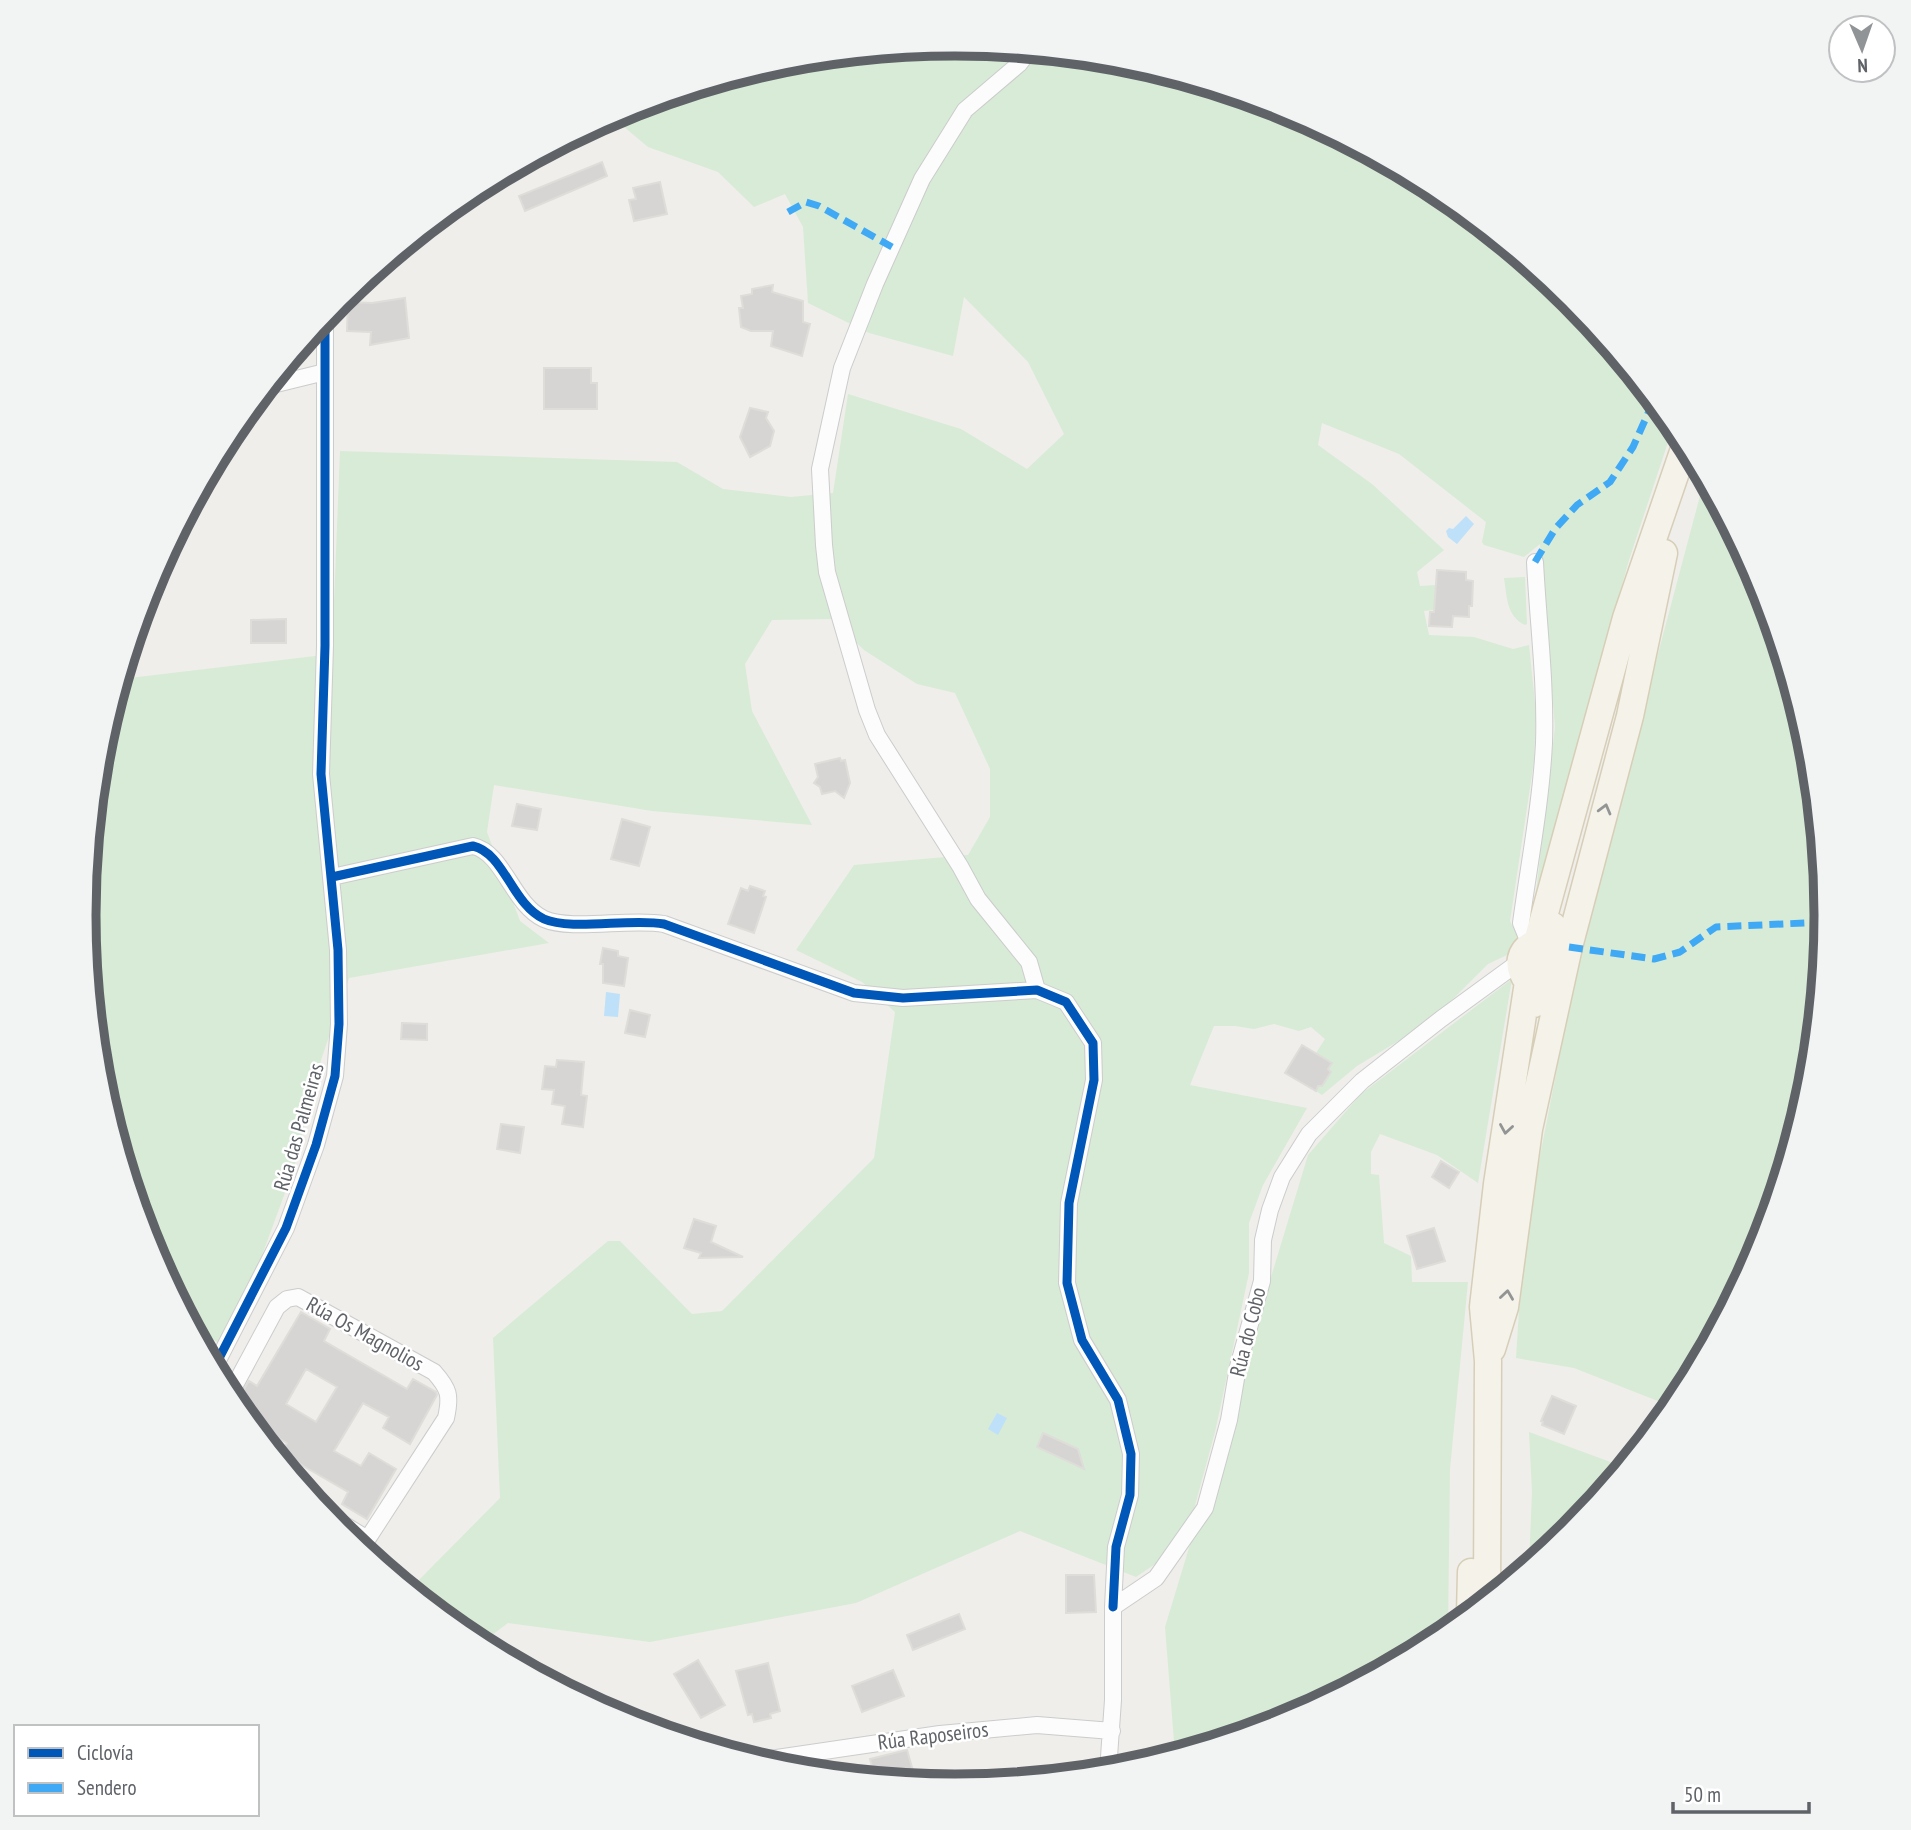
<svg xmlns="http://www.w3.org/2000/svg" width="1911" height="1830" viewBox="0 0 1911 1830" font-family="'PT Sans Narrow',sans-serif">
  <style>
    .green { fill: #d8ebd6 }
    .water { fill: #bfe0f9 }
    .building { fill: #d6d5d3; stroke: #deddd9; stroke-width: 2; fill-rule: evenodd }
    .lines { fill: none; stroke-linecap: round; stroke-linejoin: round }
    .street-casing { stroke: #cbcccc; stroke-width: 18 }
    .primary-casing { stroke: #d7ceb8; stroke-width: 29 }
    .street { stroke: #fdfcfc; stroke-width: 16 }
    .primary { stroke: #f4f2e9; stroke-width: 26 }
    .quiet { stroke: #3fa9f5; stroke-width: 7; stroke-dasharray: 14 7; stroke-linecap: butt }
    .cycleway-casing { stroke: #fff; stroke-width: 13 }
    .cycleway { stroke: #0057b8; stroke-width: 9 }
    .oneway { stroke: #939595 }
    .labels { text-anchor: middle; stroke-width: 5; stroke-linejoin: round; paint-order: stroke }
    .street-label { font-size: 21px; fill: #5f6368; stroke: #fff }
    .rim { fill: none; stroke: #5f6368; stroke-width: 9 }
  </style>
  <rect width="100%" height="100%" fill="#efeeea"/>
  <path class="green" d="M956,44l170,17 163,49 151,81 132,108 102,125 -45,136 -51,183 -46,184 23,-200 -15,-183 -16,13 -40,-12 -2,-3 4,-20 -87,-68 -77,-31 -4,22 54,39 72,66 -27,22 3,14 16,-1 -2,25 -10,1 5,24 45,2 39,12 16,-4 7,68 -2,48 -24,160 11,22 -12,11 -21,10 -39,39 -49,37 -43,26 -35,29 -6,-4 2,-5h4l9,-13 -3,-4 4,-6 -16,-10 9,-14 -14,-12 -12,4 -25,-7 -20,5 -19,-3h-21l-24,59 117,23 -44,77 -14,38v50l-34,159 -22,81 -35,49 -22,15 -116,-46 -164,72 -206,39 -142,-19 -28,21 -70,-55 90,-91 -7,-160 115,-97h12l72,73 30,-3 152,-153 21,-146 -33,-30 -66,-32 58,-85 114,-10 22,-38v-48l-35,-76 -38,-9 -53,-34 -32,-31 -60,1 -27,44 7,47 60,114 -160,-14 -158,-26 -7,47 33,89 29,22 -200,35 -28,82 -28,111 -32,87 -40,86 -28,-15 -43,-81 -49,-163 -17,-170 17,-170 20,-66 211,-25 8,-203 337,11 46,27 68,8 42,-4 15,-99 113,35 66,40 37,-35 -36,-72 -64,-65 -11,59 -84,-23 -61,-30 -5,-76 -18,-33 -31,13 -36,-35 -70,-25 -37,-31 11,-6 164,-50z
    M307,339v20l-23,7z
    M1705,477l56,105 49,163 17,170 -17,170 -50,164 -80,150 -7,8 -99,-39 -58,-10 3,-48 13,-113 51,-261z
    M1525,577l2,47 -2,1c-19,-9 -18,-29 -21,-47z
    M1512,979l-34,204 -41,-28 -57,-21 -9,18v22l8,1 5,68 27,13 1,26h56l-18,187 -2,163 -9,8 -150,80 -114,34 -10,-127 143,-472 53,-61z
    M1529,1432l95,35 -53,64 -42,35 3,-74z"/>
  <path class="water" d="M1466,516l8,8 -17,20 -9,-7 -2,-6 3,-3 4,1z
    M606,992l14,2 -2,23 -14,-1z
    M997,1413l10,5 -9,17 -10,-6z"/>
  <path class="building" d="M602,162l5,14 -82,35 -6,-15z
    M660,182l7,32 -33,7 -5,-21 7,-1 -3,-11z
    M773,285l-1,7 31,9v21l7,2 -8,32 -31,-10 2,-15h-22l-10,-4 -2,-19h4l-2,-12 11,-2v-5z
    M405,298l4,40 -39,7 1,-13 -24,-1 1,-29 24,1z
    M544,368h47v15h6v26h-53z
    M750,408l18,4 -2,6 8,13 -4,15 -20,11 -10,-20z
    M1437,570l29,2v8l7,1 -1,25h-3v11l-16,-1 -1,11 -23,-1 1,-14h4z
    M286,619v24h-35v-23z
    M840,758l1,3 4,-1 5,23 -6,15 -9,-7 -13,3 -2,-7 -6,-4 4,-6 -3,-13z
    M517,804l24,5 -4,21 -25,-4z
    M622,819l28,8 -11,39 -28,-7z
    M750,886l15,5 -2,5 3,1 -12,36 -26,-9 13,-36 7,3z
    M603,948l15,3v5l10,2 -4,28 -21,-3v-19h-3z
    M630,1010l20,5 -5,22 -20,-4z
    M402,1023l25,1v16l-26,-1z
    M1302,1045l30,18 -4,6 3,3 -9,14h-4l-2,5 -31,-18z
    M557,1060l27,2 -3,33 6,1 -4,31 -21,-3 3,-18 -13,-2 2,-14 -12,-1 3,-23 11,1z
    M501,1124l23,3 -4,26 -23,-4z
    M1441,1161l18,11 -10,16 -17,-11z
    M694,1219l22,7 -5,16 32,15 -44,1 2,-5 -17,-5z
    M1434,1228l11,33 -28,8 -10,-33z
    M301,1312l29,17 -6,12 83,48 6,-10 23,13 1,3 -27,49 -27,-16 6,-11 -26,-14 -29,48 27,15 8,-13 27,16 -29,50 -25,-15 6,-12 -67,-39 6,-10 -39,-23 -13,-16 14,-23 8,5zM306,1369l31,18 -21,35 -30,-18z
    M1552,1396l24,10 -12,28 -22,-9 1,-3 -2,-1z
    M1043,1433l35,16 6,20 -47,-22z
    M1066,1575h28l2,37 -30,1z
    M959,1614l6,15 -52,21 -6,-15z
    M698,1660l27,45 -24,13 -27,-44z
    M768,1663l12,48 -10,3 1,4 -17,4 -2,-8 -4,1 -12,-44z
    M893,1670l11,26 -42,16 -10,-26z
    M907,1750l6,21 -31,8 -7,-1 -5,-19z"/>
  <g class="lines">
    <defs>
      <path id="street" d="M1029,51l-10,13 -54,46 -43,69 -47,105 -33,84 -22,101 4,76 3,27 40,138 10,25 83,131 18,33 51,63 8,28
        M268,386l57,-14
        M332,877l141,-31c31,7 39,58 71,73 27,12 86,-1 120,5l190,69 49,5 134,-8 29,12 27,41 1,37 -25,123 -2,80 15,57 36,60 13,54 -1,41 -14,52 -3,60
        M1530,945l-9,-22c8,-59 20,-120 23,-180 2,-60 -6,-121 -9,-181
        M214,1368l72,-140 30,-83 19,-69 4,-52 -1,-74 -17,-176 4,-128v-329
        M229,1396l48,-89 10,-8 11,-2 136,75c15,17 17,23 12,46l-85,131
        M323,1512l43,26
        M756,1761l184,-27 97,-9 75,6
        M1108,1771l5,-71v-93l43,-29 49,-70 24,-88 9,-53 24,-86 1,-41 7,-30 12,-33 27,-43 53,-53 79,-62 78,-57"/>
      <path id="primary" d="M1534,1004l19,-78
        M1492,1349l13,-42 24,-178 40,-182 61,-231 34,-163
        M1487,1600l1,-239 -5,-54 14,-123 31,-202c-12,-16 -10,-32 9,-40l89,-324 60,-175
        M1470,1614l1,-42"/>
    </defs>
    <use href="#street" class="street-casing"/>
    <use href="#primary" class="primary-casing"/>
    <use href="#street" class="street"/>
    <use href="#primary" class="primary"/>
    <path class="quiet" d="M788,212l18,-10 13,4 73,41
      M1535,562l20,-33 22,-24 33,-23 23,-35 21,-47
      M1569,947l85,12 26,-7 36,-25 110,-5"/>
    <defs>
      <path id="cycleway" d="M332,877l141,-31c31,7 39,58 71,73 27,12 86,-1 120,5l190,69 49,5 134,-8 29,12 27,41 1,37 -25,123 -2,80 15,57 36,60 13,54 -1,41 -14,52 -3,60
        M214,1368l72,-140 30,-83 19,-69 4,-52 -1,-74 -17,-176 4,-128v-329"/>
    </defs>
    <use href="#cycleway" class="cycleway-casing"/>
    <use href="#cycleway" class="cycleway"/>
  </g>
  <defs><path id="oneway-chevron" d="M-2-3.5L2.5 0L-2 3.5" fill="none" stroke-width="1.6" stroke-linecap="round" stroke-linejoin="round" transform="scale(1.75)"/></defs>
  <g class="oneway">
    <use href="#oneway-chevron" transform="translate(1605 809) rotate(-75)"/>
    <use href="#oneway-chevron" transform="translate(1506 1129) rotate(99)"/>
    <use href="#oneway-chevron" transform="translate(1507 1295) rotate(-82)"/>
  </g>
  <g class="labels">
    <g class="street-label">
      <text transform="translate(299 1127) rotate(-74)" y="7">Rúa das Palmeiras</text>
      <text transform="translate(1248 1332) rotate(-76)" y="7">Rúa do Cobo</text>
      <text transform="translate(365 1334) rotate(29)" y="7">Rúa Os Magnolios</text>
      <text transform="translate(933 1736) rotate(-7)" y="7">Rúa Raposeiros</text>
    </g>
  </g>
  <path d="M0 0H1911V1830H0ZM96 915a859 859 0 1 1 1718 0a859 859 0 1 1-1718 0Z" fill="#f2f3f3" fill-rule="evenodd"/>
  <path class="rim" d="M96 915a859 859 0 1 1 1718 0a859 859 0 1 1-1718 0Z"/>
  <rect x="14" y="1725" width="245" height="91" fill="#ffffff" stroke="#bfc1c3" stroke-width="2"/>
  <rect x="28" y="1748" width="35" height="10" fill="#0057b8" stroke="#bfc1c3" stroke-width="2"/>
  <text x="77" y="1760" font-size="21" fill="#5f6368">Ciclovía</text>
  <rect x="28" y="1783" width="35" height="10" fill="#3fa9f5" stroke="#bfc1c3" stroke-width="2"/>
  <text x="77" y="1795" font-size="21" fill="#5f6368">Sendero</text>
  <g transform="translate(1862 49) rotate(178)"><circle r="33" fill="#ffffff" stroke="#bfc1c3" stroke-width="2"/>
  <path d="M0-5L12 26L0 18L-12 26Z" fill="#919496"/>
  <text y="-10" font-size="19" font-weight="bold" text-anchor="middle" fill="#5f6368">N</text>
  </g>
  <path d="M1673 1802v10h136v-10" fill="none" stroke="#5f6368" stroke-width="3.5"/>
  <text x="1684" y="1802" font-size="21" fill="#5f6368" stroke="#ffffff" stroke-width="5" paint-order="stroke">50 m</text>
</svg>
